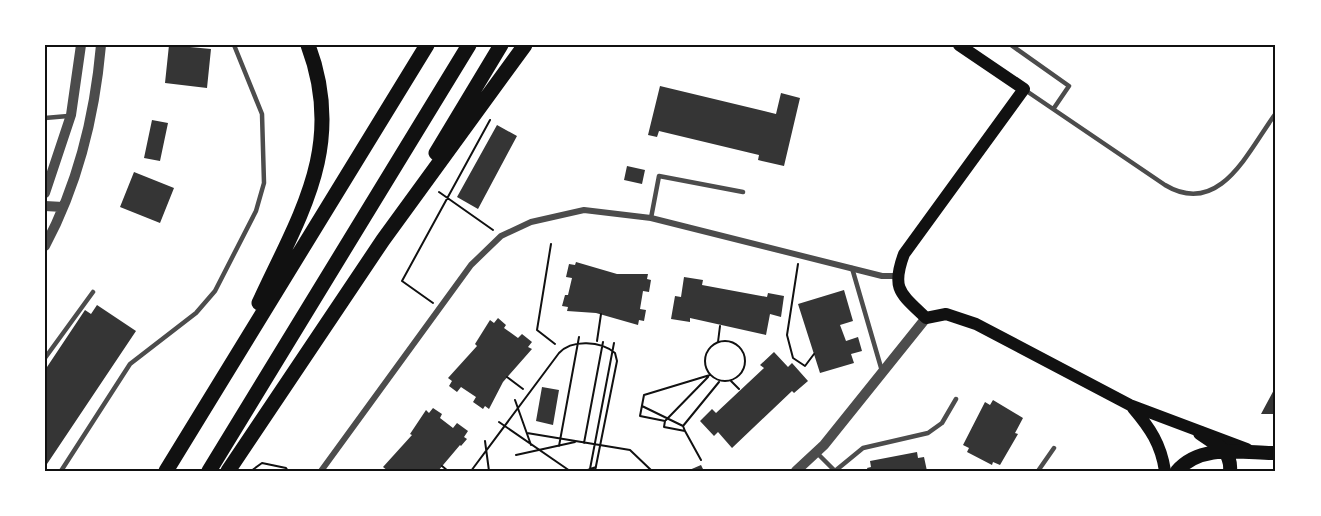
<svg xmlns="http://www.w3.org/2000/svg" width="1321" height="516" viewBox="0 0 1321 516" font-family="Poppins,sans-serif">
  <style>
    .building { fill: #353535 }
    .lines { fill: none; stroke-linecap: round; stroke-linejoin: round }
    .path { stroke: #111; stroke-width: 2 }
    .service { stroke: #4c4c4c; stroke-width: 4.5 }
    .minor { stroke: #4c4c4c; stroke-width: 6 }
    .tertiary { stroke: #4c4c4c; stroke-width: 10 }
    .secondary { stroke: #111; stroke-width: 12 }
    .primary { stroke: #111; stroke-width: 14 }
    .trunk { stroke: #111; stroke-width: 15 }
    .neatline { fill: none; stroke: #111; stroke-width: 2 }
  </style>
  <rect width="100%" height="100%" fill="#fff"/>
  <path class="building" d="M169,45l42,4 -4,39 -42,-5z
    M660,86l116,28 5,-21 19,5 -16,68 -26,-6 1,-5 -100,-24 -2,6 -9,-2z
    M152,120l16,3 -8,38 -16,-3z
    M497,125l20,11 -39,73 -21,-12z
    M627,166l18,4 -3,14 -18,-4z
    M134,172l40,16 -14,35 -40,-16z
    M576,262l41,12h31l-1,5 4,1 -2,12 -6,-1 -3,18 6,1 -2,11 -5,-1 -1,5 -42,-12 -29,-2 1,-4 -6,-1 3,-11h3l4,-17 -6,-1 3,-13 6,1z
    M684,277l19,3 -1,5 65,12 1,-4 16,3 -3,21 -11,-3 -4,21 -76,-17v4l-19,-3 4,-23 6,1z
    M844,290l9,31 -13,4 6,16 12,-4 4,14 -11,3 3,9 -34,10 -22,-69z
    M97,305l39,26 -91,136v-97l40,-60 6,4z
    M498,318l8,7 -2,3 14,10 4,-4 10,8 -4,5 4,2 -29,33 -14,27 -4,-3 -2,3 -10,-7 3,-5 -15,-10 -4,5 -8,-6 3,-5 -4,-3 29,-32 -2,-2 15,-24 4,3z
    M774,352l14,15 4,-4 16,18 -14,12 -2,-2 -60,57 -14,-16 -4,4 -14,-15 12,-12 4,4 48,-45 -4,-3z
    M1276,386v28h-15z
    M542,387l17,3 -6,35 -17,-4z
    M993,400l30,18 -8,15 3,1 -18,31 -7,-3 -1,3 -25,-13 2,-4 -6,-3 22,-43 5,3z
    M433,408l9,6 -2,4 13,10 4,-5 11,8 -4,6 3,2 -6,7 -1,-1 -22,26h-50l-5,-4 29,-32 -2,-1 16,-24 3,3z
    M917,452l1,6 6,-1 3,14h-59l-1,-3 4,-1 -1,-6z
    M701,465l3,6h-17z"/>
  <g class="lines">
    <path class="path" d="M439,192l54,38
      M551,244l-14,86 18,14
      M798,264l-11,71 6,23 12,8 9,-12
      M433,303l-31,-22 88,-161
      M705 361a20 20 0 1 1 40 0a20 20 0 1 1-40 0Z
      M597,341l4,-27
      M718,342l2,-16
      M507,377l16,12
      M731,381l8,8
      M515,400l16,45
      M642,406l41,20 2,5
      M666,420l42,-43
      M499,422l71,49
      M683,426l36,-44
      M527,433l103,17 22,21
      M485,441l4,30
      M584,443l19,-101
      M559,446l20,-109
      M516,455l59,-13
      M701,460l-16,-29 -21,-4 1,-6 -25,-5 4,-21 66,-20
      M442,466l6,5
      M590,469l24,-126
      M251,471l11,-8 24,5 2,3
      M471,471l88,-118c13,-14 42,-12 56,0l2,8 -22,110
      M585,471l11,-4"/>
    <path class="service" d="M1011,45l58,41 -15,22
      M1025,90l140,95c55,33 83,-34 111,-72
      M45,118l23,-2
      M651,218l8,-42 84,16
      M852,268l30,103
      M45,358l48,-66
      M817,453l18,18
      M61,471l69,-107 66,-51 19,-22 41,-80 8,-28 -2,-69 -28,-69
      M835,471l28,-23 65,-15 14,-10 14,-24
      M1038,471l16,-23"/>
    <path class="minor" d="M321,471l150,-206 30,-29 30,-14 53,-12 67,8 231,58h14"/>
    <path class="tertiary" d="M45,193l26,-78 10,-70
      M45,206l18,1
      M45,246c33,-62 50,-132 56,-201
      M796,471l28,-26 102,-127"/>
    <path class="secondary" d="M959,45l65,44 -120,165c-13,35 -4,39 22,64l20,-4 30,10 154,81 117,44
      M1133,408c17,20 28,36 32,63"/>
    <path class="primary" d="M1200,433c15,11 32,17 30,38
      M1177,471c24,-28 67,-18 99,-18"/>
    <path class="trunk" d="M436,153l65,-108
      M259,303c41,-89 87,-157 49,-258
      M166,471l261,-426
      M209,471l260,-426
      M228,471l155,-231 142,-195"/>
  </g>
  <rect width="1321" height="516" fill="none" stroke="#ffffff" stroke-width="93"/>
  <rect x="46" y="46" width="1228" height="424" class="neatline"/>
</svg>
